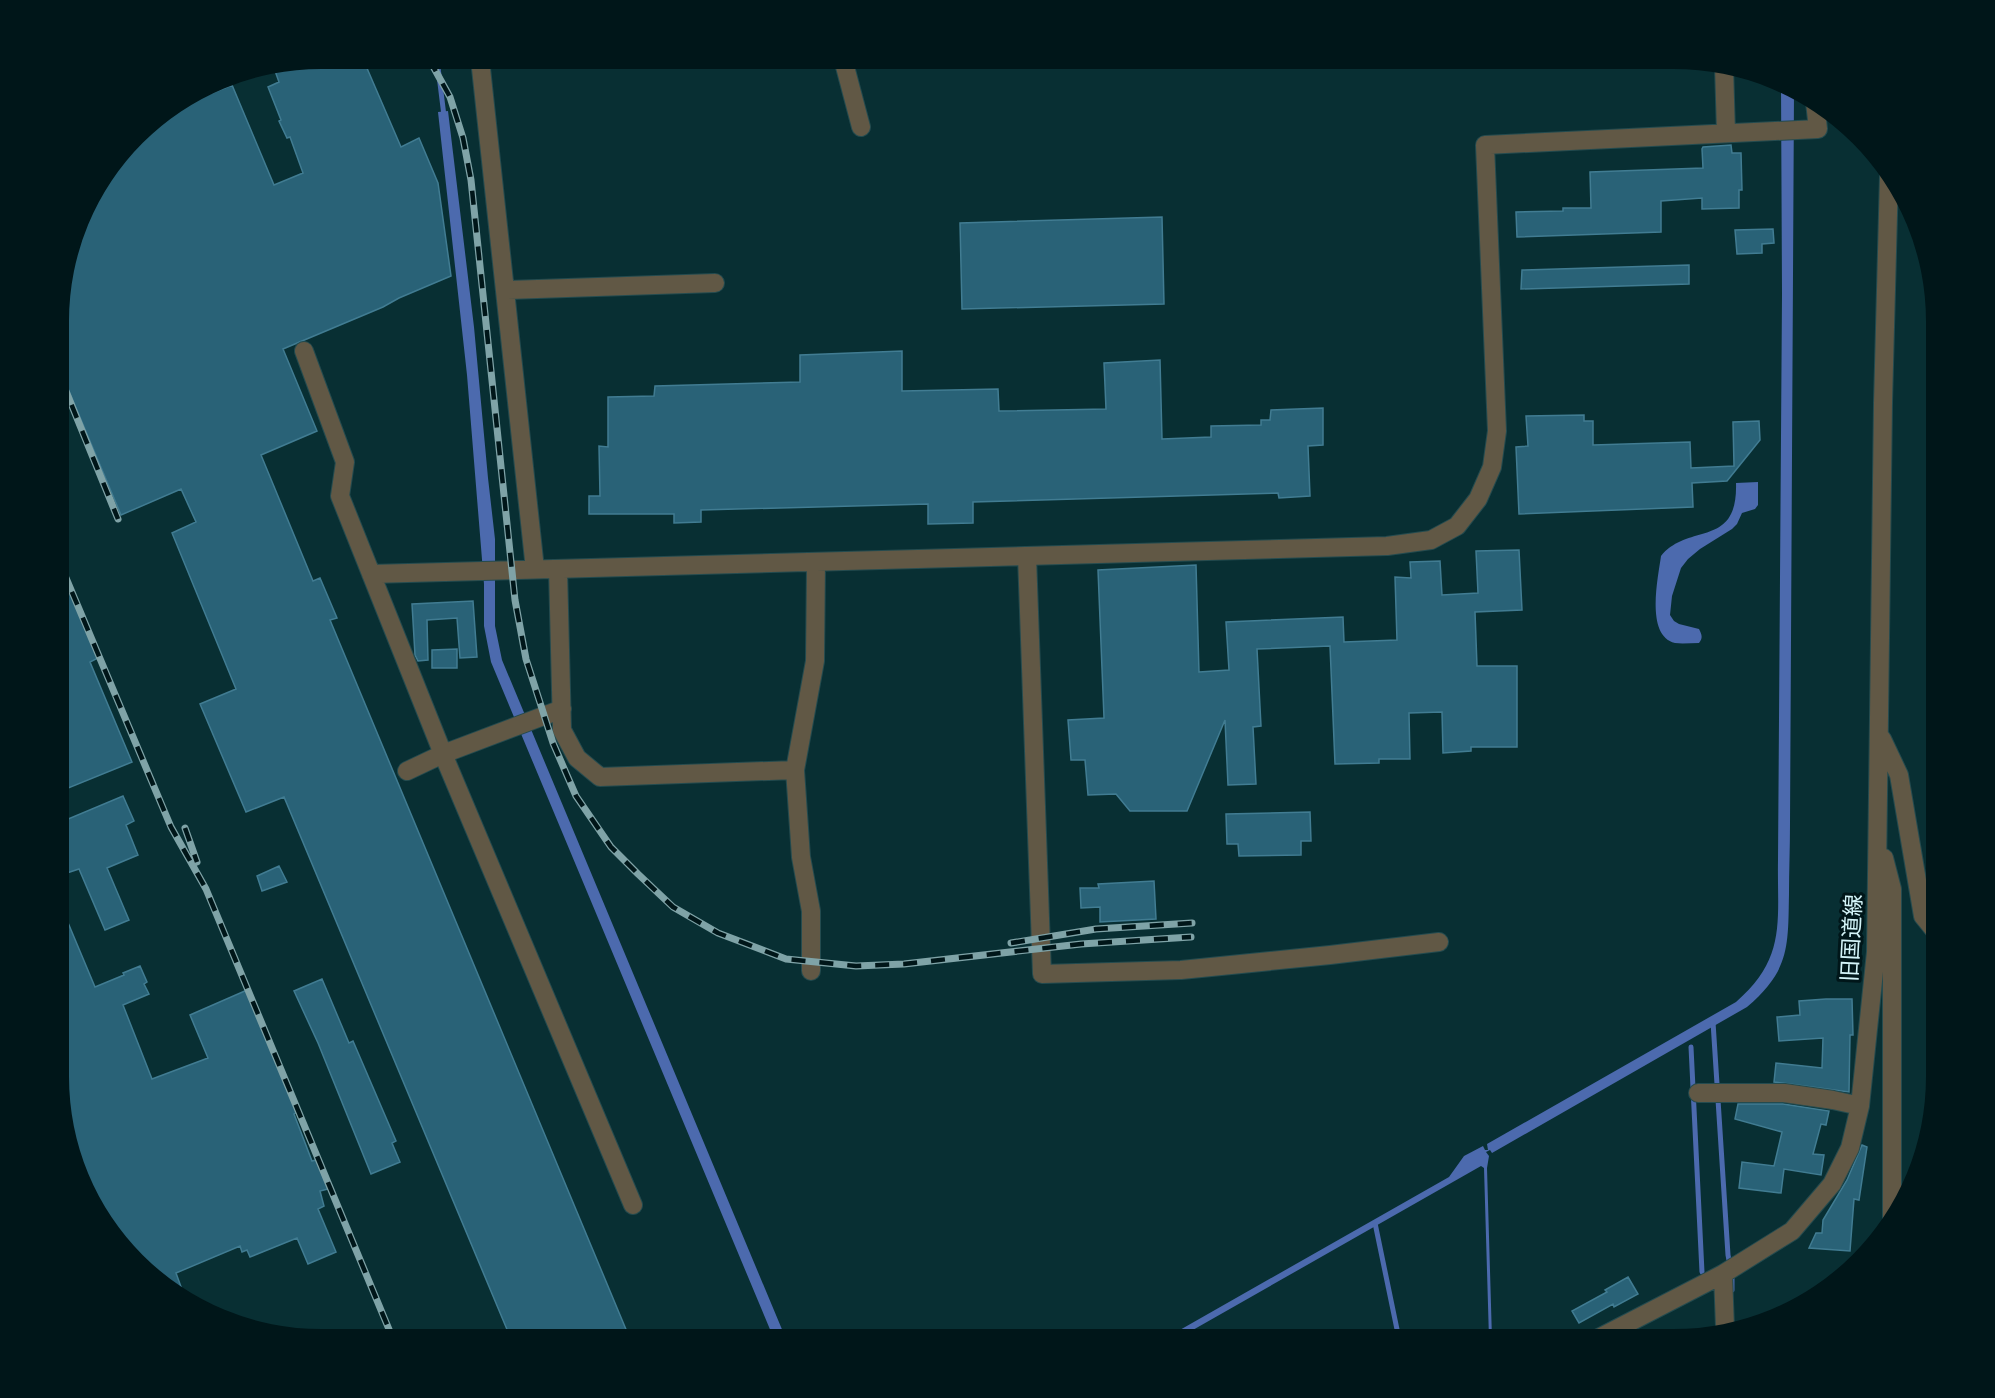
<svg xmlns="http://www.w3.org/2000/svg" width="1995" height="1398" viewBox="0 0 1995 1398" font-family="'PT Sans Narrow','Noto Sans JP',sans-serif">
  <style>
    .water { fill: #4c6aae }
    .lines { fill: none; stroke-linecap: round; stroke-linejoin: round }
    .stream { stroke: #4c6aae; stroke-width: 5 }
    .building { fill: #296277; stroke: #417c92; stroke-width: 1.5 }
    .minor-casing { stroke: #244b4f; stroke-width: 20 }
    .minor { stroke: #615845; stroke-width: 18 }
    .rail-casing { stroke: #7fa3a7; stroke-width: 7 }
    .rail { stroke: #001619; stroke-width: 4.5; stroke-dasharray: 14; stroke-linecap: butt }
    .labels { text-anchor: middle; stroke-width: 6; stroke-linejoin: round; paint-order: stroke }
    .street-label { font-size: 22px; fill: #d3f4f8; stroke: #001619 }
  </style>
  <rect width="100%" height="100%" fill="#082f33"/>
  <path class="water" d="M1781,85l13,7 -4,732c0,23 -1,47 -1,70 -1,53 1,76 -42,113l-255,146 -2,-3 -4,2 3,4 -2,12 5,171h-3l-5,-171 -3,-2 -304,173h-13l285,-162 15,-21 19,-10 2,4h3l-1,-6 249,-142c51,-44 41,-81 42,-142l4,-566z
    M448,111l26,216 14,151 7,61v87l7,34 284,679h-12l-283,-677 -7,-36v-42l-17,-209 -29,-263z
    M1758,482v23l-3,4 -13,4 -5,11 -5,5 -32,20 -12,10 -7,9 -9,28 -2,19 4,6 5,3 20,5c3,6 4,9 0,14 -8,0 -17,1 -24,0 -30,-7 -17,-65 -14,-87 28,-34 77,-7 75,-73z"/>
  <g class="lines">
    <path class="stream" d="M437,59l7,57
      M1713,1022l15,233 4,21v14
      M1691,1047l11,225
      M1375,1223l24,116"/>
  </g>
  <path class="building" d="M321,58l42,1 38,88 18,-9 19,45 13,93 -52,22 -16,9 -100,42 34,82 -56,24 52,126 7,-3 17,40 -7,2 300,719h-119l-227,-542 -38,15 -46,-108 36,-15 -64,-156 24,-11 -15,-33 -60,26 -60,-143v-85l25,-82 62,-81 33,-21 1,2 50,-20 42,100 29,-12 -13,-36 -3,1 -8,-17 2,-1 -13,-33 11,-5 -5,-14z
    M1731,145l1,8h9l1,37h-3v18l-37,1v-11l-41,3v31l-144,5 -1,-25 47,-1v-3h28l-1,-36 113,-4 -1,-19 1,-2z
    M1162,217l2,87 -202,5 -2,-86z
    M1773,229l1,14 -12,1v9l-25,1 -2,-24z
    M1689,265v19l-168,5 1,-19z
    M902,351v40l96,-2 1,22 107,-2 -2,-46 56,-3 2,79 49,-2v-11l50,-1v-5h9l1,-10 52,-2v37l-15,1 2,50 -31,2 -1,-5 -305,9v21l-45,1v-20l-227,6v12l-27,1v-9h-85v-18h11l-1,-50 9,1v-50l46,-1 1,-10 145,-4v-27z
    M1584,415v6h9v24l97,-3 1,26 43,-2 -1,-44 26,-1 1,19 -33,41 -35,2 1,24 -174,7 -3,-67 12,-1 -2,-30z
    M1519,550l3,60 -47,2 2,54h40v81h-46v4l-28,2 -1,-41 -33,1 1,46h-31v4l-44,1 -5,-118 -73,3 4,77 -8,1 3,57 -28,1 -3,-65 -38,91h-57l-14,-17 -28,1 -3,-35h-14l-3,-40 36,-2 -6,-148 98,-5 3,107 30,-2 -3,-48 117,-5 1,25 53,-2 -2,-63 16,1 -1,-16 30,-1 2,34 36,-2 -2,-42z
    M61,569l37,89 -8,4 42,100 -71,29z
    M473,601l4,56 -17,1 -3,-40 -30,2 1,40 -10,1 -3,-6 -3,-51z
    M457,649v19h-25v-18z
    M123,796l11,25 -8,4 12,30 -31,13 22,52 -24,10 -26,-61 -18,6v-53z
    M1310,812l1,29h-10v14l-62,1 -1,-12h-11l-1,-30z
    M279,866l8,16 -25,9 -5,-15z
    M1154,881l2,38 -56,3v-15l-19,1 -1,-20h19l-1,-4z
    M61,906l34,81 29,-12 -1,-2 17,-7 7,16 -3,2 5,10 -26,11 29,74 56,-21 -18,-43 57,-25 50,122 -3,2 18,47 4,-1 12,29 -8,2 4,15 -6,3 18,43 -28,12 -11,-26 -47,19 -3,-7 -5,2 -2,-6 -64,27 9,25 -24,-13 -67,-76 -33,-98z
    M322,979l27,64 4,-2 43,100 -4,2 8,19 -29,12 -53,-131 -24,-52z
    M1826,999h26l1,36h-3l-1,57 -75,-10 2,-19 46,5 1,-30 -44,3 -2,-24 23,-2 -1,-14z
    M1738,1104h45l46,7 -3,14 -5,-1 -8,30 11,1 -3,20 -37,-6 -3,24 -42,-5 3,-26 32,4 8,-34 -47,-13z
    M1862,1145l5,2 -8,53 -5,-1 -4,52 -41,-3 7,-15h6l1,-13 24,-40z
    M1628,1277l10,17 -24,13 -1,-3 -34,19 -7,-12 35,-19 -2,-2z"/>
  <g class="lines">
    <defs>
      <path id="minor" d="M480,59l55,510
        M843,59l18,68
        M1724,66l2,67
        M505,290l210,-7
        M304,351l41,111 -5,34 103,258 190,451
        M1027,556l15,418 139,-4 149,-15 109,-13
        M558,569l4,161 15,28 23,19 195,-7
        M371,574l1016,-28 44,-6 26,-14 21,-27 14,-32 5,-36 -12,-286 333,-16 -3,-27
        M1882,739l17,36 24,141 13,16
        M407,771l36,-17 119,-45
        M1884,858l8,31v329
        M811,971v-60l-10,-54 -6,-87 20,-109 1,-99
        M1698,1093h86l49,7 27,6
        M1723,1274l2,54
        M1597,1339l126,-65 69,-43 40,-47 18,-36 10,-42 16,-154 7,-549 6,-227"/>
    </defs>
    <use href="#minor" class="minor-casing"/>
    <use href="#minor" class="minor"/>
    <defs>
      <path id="rail" d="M429,59l21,38 13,41 8,42 44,420 11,59 27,84 23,53 35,51 27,27 35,33 45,26 68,26 70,7 48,-2 177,-20 110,-7
        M61,379l57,140
        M61,566l110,261 35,62 187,450
        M185,828l12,34
        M1011,943l85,-14 96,-6"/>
    </defs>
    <use href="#rail" class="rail-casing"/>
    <use href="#rail" class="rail"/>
  </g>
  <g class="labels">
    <g class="street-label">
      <text transform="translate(1851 938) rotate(-87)" y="8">旧国道線</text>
    </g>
  </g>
  <path d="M0 0H1995V1398H0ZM321 69H1674A252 252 0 0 1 1926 321V1077A252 252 0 0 1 1674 1329H321A252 252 0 0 1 69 1077V321A252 252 0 0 1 321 69Z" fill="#001619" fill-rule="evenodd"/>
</svg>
